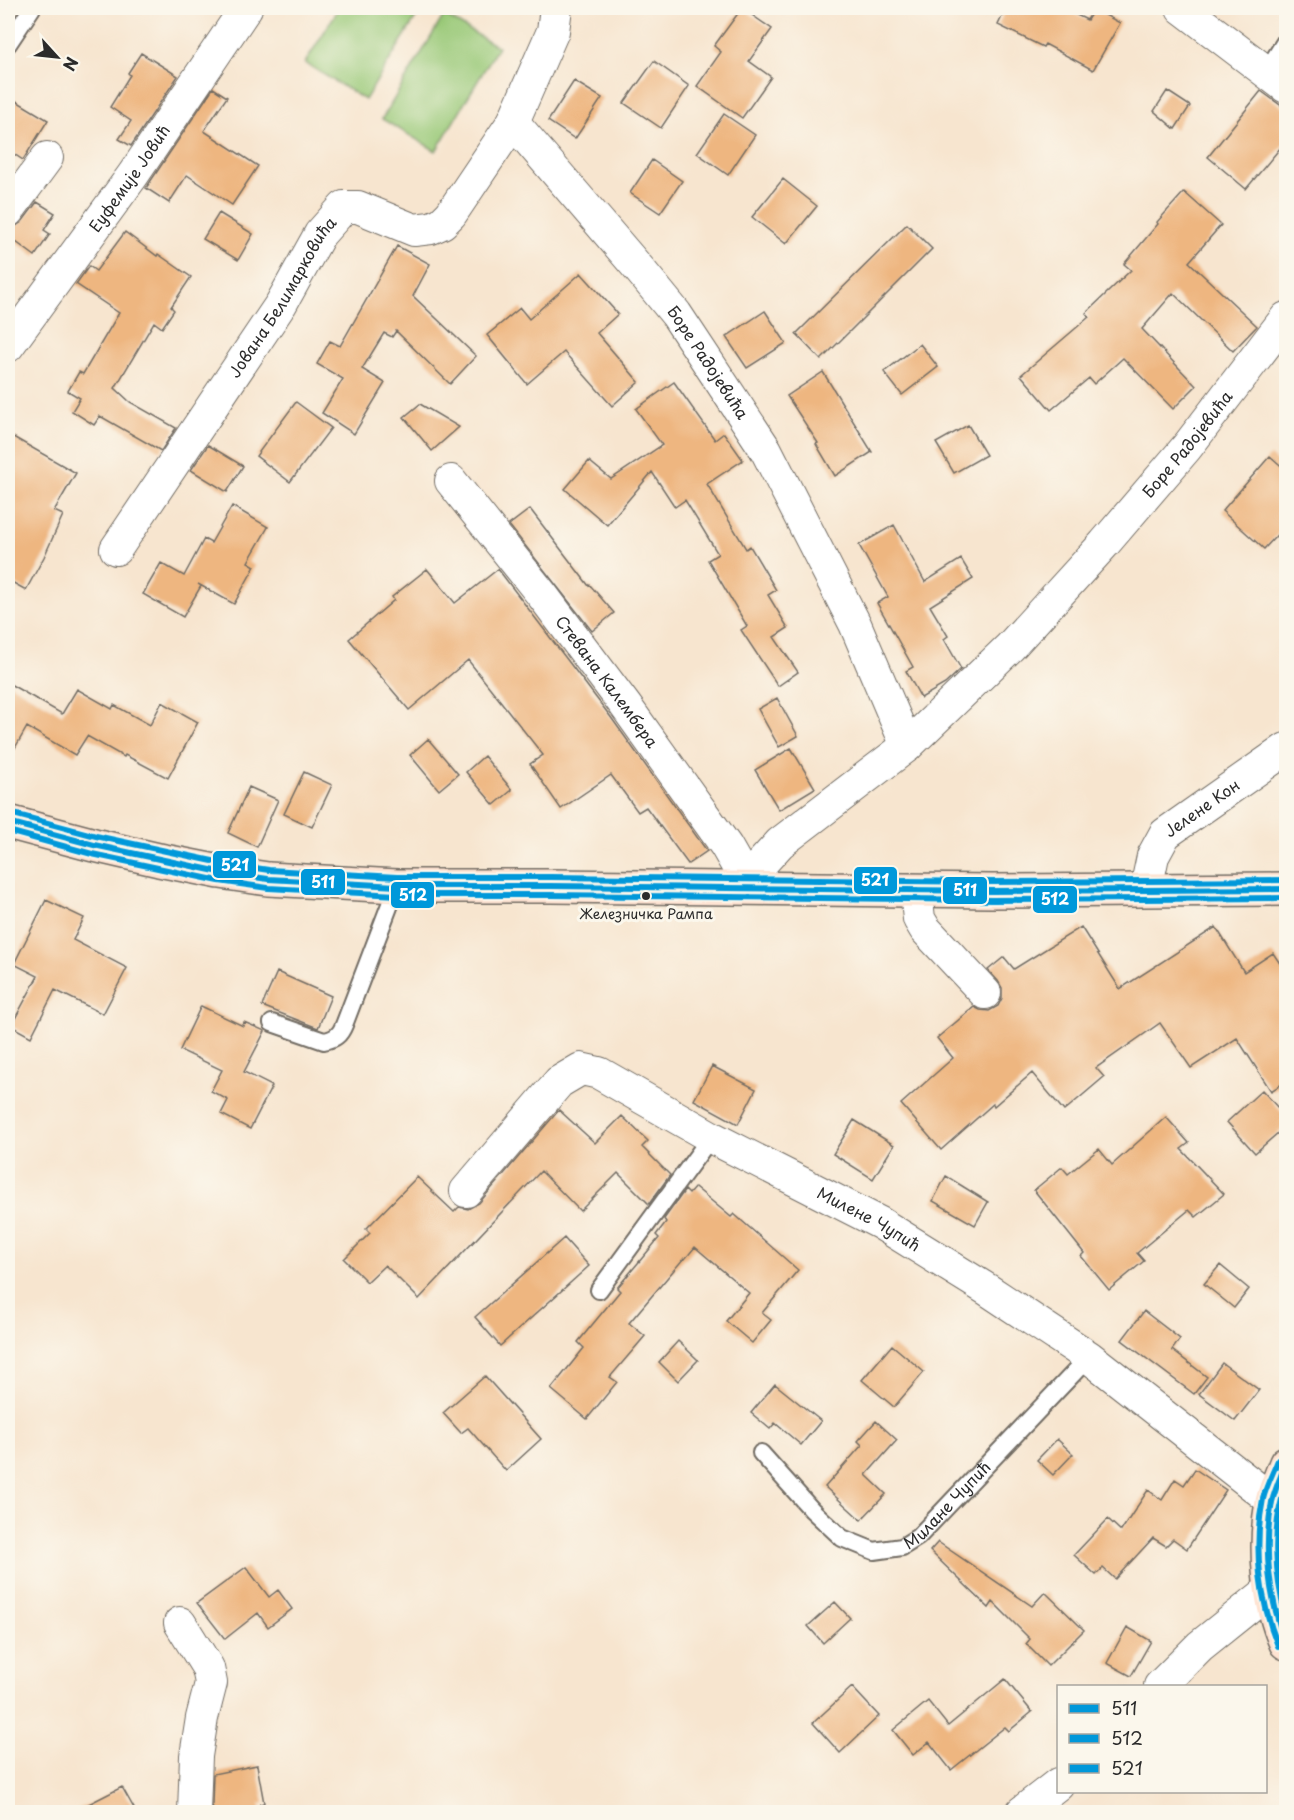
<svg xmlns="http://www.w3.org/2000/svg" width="1294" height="1820" viewBox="0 0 1294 1820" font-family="'Playpen Sans',sans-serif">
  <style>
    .pitch { fill: #9ac978; stroke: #627a52; stroke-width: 1.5 }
    .building { fill: #eeb680 }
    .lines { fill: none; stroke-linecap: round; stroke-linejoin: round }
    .service-casing { stroke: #726c64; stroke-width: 20 }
    .minor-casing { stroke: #726c64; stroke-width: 34 }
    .secondary-casing { stroke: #726c64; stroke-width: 36 }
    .service { stroke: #fff; stroke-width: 16 }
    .minor { stroke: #fff; stroke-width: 32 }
    .secondary { stroke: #fee3d2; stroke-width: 33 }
    .bus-1-casing { stroke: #fbf7ec; stroke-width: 10 }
    .bus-2-casing { stroke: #fbf7ec; stroke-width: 10 }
    .bus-3-casing { stroke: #fbf7ec; stroke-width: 10 }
    .bus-1 { stroke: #0098da; stroke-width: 6 }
    .bus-2 { stroke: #0098da; stroke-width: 6 }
    .bus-3 { stroke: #0098da; stroke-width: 6 }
    .bus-dot { fill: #2b2b2b; stroke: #fbf7ec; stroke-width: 2 }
    .labels { text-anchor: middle; stroke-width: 6; stroke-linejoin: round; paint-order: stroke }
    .bus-label { font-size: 14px; fill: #2b2b2b; stroke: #fbf7ec }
    .street-label { font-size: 16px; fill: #2b2b2b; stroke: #fbf7ec }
    .line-badge { stroke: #fbf7ec; stroke-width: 2 }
    .badge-label { font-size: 16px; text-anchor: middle; font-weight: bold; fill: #fff }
  </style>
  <rect width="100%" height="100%" fill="#fbf7ec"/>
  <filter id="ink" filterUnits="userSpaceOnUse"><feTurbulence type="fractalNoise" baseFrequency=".0167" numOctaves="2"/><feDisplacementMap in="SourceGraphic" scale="12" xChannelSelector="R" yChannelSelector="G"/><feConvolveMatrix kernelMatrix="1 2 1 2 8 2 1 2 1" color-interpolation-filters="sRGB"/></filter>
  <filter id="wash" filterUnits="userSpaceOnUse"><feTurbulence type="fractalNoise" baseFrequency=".008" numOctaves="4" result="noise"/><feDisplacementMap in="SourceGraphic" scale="24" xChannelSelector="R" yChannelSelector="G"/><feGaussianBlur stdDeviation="1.35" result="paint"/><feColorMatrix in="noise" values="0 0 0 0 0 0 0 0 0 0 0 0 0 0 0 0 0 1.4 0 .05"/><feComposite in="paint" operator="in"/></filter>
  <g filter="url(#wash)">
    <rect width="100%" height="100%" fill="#f7e5cf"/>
    <path class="pitch" d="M339,8h83l-57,92 -60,-37z
      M444,15l54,32 -62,104 -54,-32z"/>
    <g id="blocks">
      <path class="building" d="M742,8l30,21 -23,32 22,16 -29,41 -45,-32 24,-34 -7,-6z
        M1006,8h56l25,12 7,-11 26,14 -27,47 -48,-26 -2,3 -45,-22z
        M141,53l37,23 -47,70 -12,-7 12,-18 -21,-14 20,-32 -2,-2z
        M654,61l35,25 -28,42 -37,-25z
        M574,81l28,17 -27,41 -27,-18z
        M213,88l14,9 -23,34 54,35 -26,39 -45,-30 -18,28 -23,-15z
        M1167,91l23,15 -15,23 -21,-18z
        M1261,91l26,19v30l-41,49 -38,-32z
        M8,96l40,24 -25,40 -15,-10z
        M724,114l31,21 -27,40 -31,-22z
        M652,160l30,21 -22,32 -30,-20z
        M783,179l34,27 -31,38 -34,-27z
        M1184,192l37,33 -32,37 68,64 -24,25 -60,-58 -31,36 54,57 -23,23 -50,-51 -29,26 -5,-6 -38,32 -30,-35 68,-58 -3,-4 45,-43 -7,-6 34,-40 -1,-2z
        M37,202l18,11 -11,17 6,4 -15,22 -27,-20 5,-8 9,-6z
        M219,213l34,21 -15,26 -35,-21z
        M907,224l25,25 -111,111 -25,-26z
        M125,232l32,24 1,-2 33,23 -20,30 3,3 -12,18 -8,-6 -39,66 15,14 46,26 -15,23 -61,-35 -6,9 -22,-14 8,-13 -12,-7 11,-19 4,2 36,-61 -43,-29 13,-18 7,5z
        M397,246l33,18 -17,32 63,60 -26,28 -54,-53 -4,6 -8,-4 -22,36 23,14 -31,51 -32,-21 21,-34 -26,-15 13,-23 10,5z
        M581,273l37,41 -21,19 42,49 -27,24 -48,-54 -37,32 -40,-49 33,-27 9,11z
        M765,311l21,32 -39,25 -21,-31z
        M920,344l18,23 -36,28 -18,-23z
        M823,372l49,80 -37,24 -19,-32 2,-1 -31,-47z
        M674,382l41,58 9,-7 19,27 -36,24 39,65 4,-3 26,44 -8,5 20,33 -14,9 24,35 -20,14 -37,-56 6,-4 -39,-66 10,-6 -33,-54 -10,7 -23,-35 -45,53 -42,-36 24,-28 22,18 51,-34 -26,-36z
        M296,402l35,26 -41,54 -34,-26z
        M420,404l39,23 -27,24 -28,-34z
        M968,425l18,30 -32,18 -18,-30z
        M8,434l68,39 -22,38 9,4 -19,42 -18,33 -18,-10z
        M208,445l35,21 -16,26 -36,-22z
        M1270,456l17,15v53l-23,25 -42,-38z
        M232,506l36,21 -20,35 7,4 -21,38 -36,-20 3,2 -18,31 -40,-23 18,-31 23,13 20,-37 7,4z
        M530,509l59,77 1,-1 24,28 -22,18 -83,-106z
        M894,525l31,57 36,-23 12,20 -43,27 18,30 -4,3 17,30 -16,15 -24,14 -15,-27 7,-4 -36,-64 11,-6 -29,-52z
        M427,569l28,34 43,-34 112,147 97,135 -19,13 -42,-57 -8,5 -27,-37 -50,34 -31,-45 13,-9 -75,-95 -59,50 -60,-71 45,-39 -2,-3z
        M8,683l54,31 15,-25 35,20 2,-4 36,20 12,-23 36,20 -30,56 -43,-23 -1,2 -37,-21 -12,19 -48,-28 -19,33z
        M777,698l21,38 -19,11 -21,-38z
        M428,739l30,35 -19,16 -29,-35z
        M791,748l24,40 -36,22 -24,-40z
        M484,756l28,34 -18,15 -28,-33z
        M304,772l28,13 -20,42 -28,-13z
        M249,787l29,13 -21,47 -29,-14z
        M46,900l38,18 -11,22 54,28 -24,46 -48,-24 -24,47 -20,-11 27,-50 -24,-12z
        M1081,927l39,62 96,-62 28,45 29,-19 14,21v107l-16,10 -34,-53 -46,30 -31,-45 -64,45 8,9 -40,34 -32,-38 -38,33 -1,-2 -52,46 -40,-46 52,-46 -16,-20 37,-31 6,3 9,1 9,-5 4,-8v-10l-4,-7 -10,-11 16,-13 10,12z
        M277,972l54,24 -13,32 -56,-22z
        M201,1006l42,20 1,-4 21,9 -21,41 28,14 -22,43 -29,-15 7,-14 -17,-9 11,-21 -42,-20z
        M712,1066l44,23 -18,35 -44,-24z
        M1262,1090l25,28v7l-32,28 -28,-31z
        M559,1110l36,33 27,-27 26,25 -6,6 28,28 -21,29 -31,-31 -38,38 -39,-40 -122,128 -34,-34 -18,17 -23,-23 26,-26 -4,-4 51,-52 37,35 5,-5 9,2 11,-6z
        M1166,1117l23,26 -8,6 43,45 -28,23 -7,-7 -52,43 7,8 -35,29 -28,-34 3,-3 -50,-63 28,-23 6,7 31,-25 13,16z
        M854,1120l40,25 -21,34 -40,-25z
        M946,1176l42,26 -13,23 -42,-24z
        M695,1187l36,30 3,-3 64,56 -36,43 9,7 -19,23 -26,-22 23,-28 -54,-46 -10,12 -1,-1 -55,65 16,13 -35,41 7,5 -30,37 -36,-30 33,-41 -6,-6 42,-51 -3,-3 42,-50 -3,-3 10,-13 -2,-3 21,-29 4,4z
        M564,1238l25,28 -89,80 -25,-29z
        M1220,1265l29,24 -15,19 -30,-24z
        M1144,1311l36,28 -8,11 35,27 -13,17 -72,-54z
        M678,1341l20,19 -20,21 -19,-19z
        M892,1345l32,27 -30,35 -32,-27z
        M1222,1363l37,27 -24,31 -36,-27z
        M485,1376l56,63 -35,32 -38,-43 -7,5 -18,-20z
        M775,1384l46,37 -20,24 -26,-22 -5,6 -19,-16z
        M876,1421l21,19 -31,35 20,19 -25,26 -36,-33 37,-42 -4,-4z
        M1057,1439l16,15 -20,21 -16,-15z
        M1195,1469l31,21 -39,59 -14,-10 -7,7 -13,-8 -38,41 -12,-11 -7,7 -22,-20 34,-36 13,12 27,-41 14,10 13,-21 9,6z
        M938,1542l94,64 13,-14 39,38 -36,36 -22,-22 4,-5 -37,-37 -4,6 -59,-57z
        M246,1567l23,30 9,-7 14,19 -24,18 -10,-14 -33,26 -28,-36z
        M835,1602l15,16 -27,25 -15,-17z
        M1127,1627l24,14 -20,35 -24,-13z
        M1005,1679l27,33 -23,19 -4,-4 -54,43 -22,-28 -16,13 -20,-25 35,-29 20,25z
        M852,1687l27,29 -39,37 -27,-30z
        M257,1765l7,38 -4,1 2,8h-48l-2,-7 1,-31z
        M122,1787l14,25h-63z"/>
    </g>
  </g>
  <g filter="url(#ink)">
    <use href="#blocks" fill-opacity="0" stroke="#726c64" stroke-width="1.5"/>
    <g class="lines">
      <defs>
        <g id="service">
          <path d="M8,44l24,-36"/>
          <path d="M1266,72l20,-32"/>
          <path d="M272,1023l52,18c11,-2 16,-6 20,-16l53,-139"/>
          <path d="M599,1290l112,-153"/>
          <path id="s1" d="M761,1453l51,57 30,28 32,13 28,-4 16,-10 171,-180"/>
        </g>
        <g id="minor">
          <path d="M1182,8l104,79"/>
          <path id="s2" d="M513,122l127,148 36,44 90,136 89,174 52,122"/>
          <path d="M8,211l39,-53"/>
          <path id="s3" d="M8,346l125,-171 113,-167"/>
          <path id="s4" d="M451,481l92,115 82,109 101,141 24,42"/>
          <path id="s5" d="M116,549l165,-245 39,-70 24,-27h14l56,23 17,-2 11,-5 9,-9 62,-92 40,-91 3,-23"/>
          <path id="s6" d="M750,888l10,-23 20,-22 127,-97 103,-99 94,-103 83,-97 99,-129"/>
          <path id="s7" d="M1146,889l7,-33 12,-22 121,-85"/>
          <path d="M916,891l3,28 6,10 60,64"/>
          <path id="s8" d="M466,1191l93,-109 22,-13 18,4 112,64 169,86 108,67 101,67 184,144"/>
          <path d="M180,1623l28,45 3,15 -9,35 -6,38 -2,56"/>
          <path d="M1160,1686l40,-40 71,-57"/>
          <path d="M1022,1812l36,-28"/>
        </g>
        <path id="secondary" d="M8,822l86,23 65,15 61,12 48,7 129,7h154l441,5 294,-2
          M1286,1463c-5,13 -11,26 -14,39 -8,43 -4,101 14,141"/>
      </defs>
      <use href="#service" class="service-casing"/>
      <use href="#minor" class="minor-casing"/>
      <use href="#secondary" class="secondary-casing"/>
      <use href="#service" class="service"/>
      <use href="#minor" class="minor"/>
      <use href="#secondary" class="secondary"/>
      <defs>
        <path id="bus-1" d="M8,822l86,23 126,27 48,7 129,7h154l441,5 294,-2
          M1286,1463c-5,13 -11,26 -14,39 -9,47 -3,97 14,141"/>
        <path id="bus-2" d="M8,831l84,23 127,27 49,7 129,7h154l441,5 294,-2
          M1278,1646c-18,-45 -25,-98 -15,-147 3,-13 10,-26 15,-39"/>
        <path id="bus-3" d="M10,813l86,23 126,27 47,7 128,7h154l441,5 294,-2
          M1286,1486c-15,41 -11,90 0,131"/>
      </defs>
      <use href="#bus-1" class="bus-1-casing"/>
      <use href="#bus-2" class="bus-2-casing"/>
      <use href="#bus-3" class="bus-3-casing"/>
      <use href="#bus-1" class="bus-1"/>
      <use href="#bus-2" class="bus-2"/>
      <use href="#bus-3" class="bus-3"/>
    </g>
  </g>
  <circle class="bus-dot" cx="646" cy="896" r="5"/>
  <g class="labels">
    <g class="bus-label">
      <text x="646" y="919">Железничка Рампа</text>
    </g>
    <g class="street-label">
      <text dy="6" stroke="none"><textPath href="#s3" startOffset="207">Еуфемије Јовић</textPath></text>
      <text dy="6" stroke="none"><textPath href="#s5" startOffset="302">Јована Белимарковића</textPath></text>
      <text dy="6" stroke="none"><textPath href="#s2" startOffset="310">Боре Радојевића</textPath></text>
      <text dy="6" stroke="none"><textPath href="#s6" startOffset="627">Боре Радојевића</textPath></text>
      <text dy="6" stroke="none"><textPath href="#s4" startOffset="254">Стевана Калембера</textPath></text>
      <text dy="6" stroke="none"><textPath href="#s7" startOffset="104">Јелене Кон</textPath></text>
      <text dy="6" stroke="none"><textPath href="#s8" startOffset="494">Милене Чупић</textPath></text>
      <text dy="6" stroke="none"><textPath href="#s1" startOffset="242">Милане Чупић</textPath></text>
    </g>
  </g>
  <g class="line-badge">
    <rect x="212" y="850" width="45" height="29" rx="6" fill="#0098da"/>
    <rect x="853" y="866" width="45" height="29" rx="6" fill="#0098da"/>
    <rect x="300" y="868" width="46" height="28" rx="6" fill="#0098da"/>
    <rect x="942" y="876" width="46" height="29" rx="6" fill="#0098da"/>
    <rect x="390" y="881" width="45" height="28" rx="6" fill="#0098da"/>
    <rect x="1032" y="885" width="46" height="29" rx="6" fill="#0098da"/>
  </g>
  <g class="badge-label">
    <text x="235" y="871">521</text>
    <text x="875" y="886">521</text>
    <text x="323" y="888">511</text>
    <text x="965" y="896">511</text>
    <text x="413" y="901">512</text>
    <text x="1055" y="905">512</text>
  </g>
  <rect width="1294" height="1820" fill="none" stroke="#fbf7ec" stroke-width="30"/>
  <rect x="1057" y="1685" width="210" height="108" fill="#fbf7ec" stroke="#a8a59f" stroke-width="1.5"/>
  <rect x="1069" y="1704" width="30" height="9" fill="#0098da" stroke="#a8a59f" stroke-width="1.5"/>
  <text x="1111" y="1715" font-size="18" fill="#2b2b2b">511</text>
  <rect x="1069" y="1734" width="30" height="9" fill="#0098da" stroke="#a8a59f" stroke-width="1.5"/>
  <text x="1111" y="1745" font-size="18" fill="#2b2b2b">512</text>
  <rect x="1069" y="1764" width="30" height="9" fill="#0098da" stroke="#a8a59f" stroke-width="1.5"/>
  <text x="1111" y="1775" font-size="18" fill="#2b2b2b">521</text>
  <g transform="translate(57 57) rotate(117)" stroke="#fbf7ec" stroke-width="4.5" paint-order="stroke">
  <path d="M0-4.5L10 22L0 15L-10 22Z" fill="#2b2b2b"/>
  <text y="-9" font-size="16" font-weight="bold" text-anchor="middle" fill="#2b2b2b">N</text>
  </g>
</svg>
